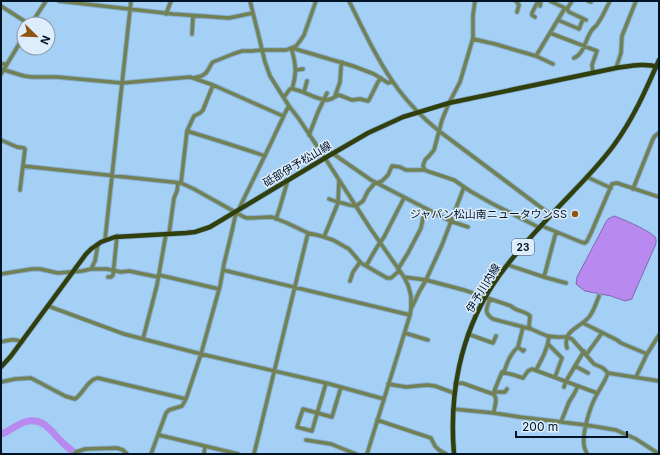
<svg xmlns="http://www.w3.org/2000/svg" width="660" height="455" viewBox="0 0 660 455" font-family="Inter,'Noto Sans JP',sans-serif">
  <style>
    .water { fill: #b889ee; stroke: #8166b2 }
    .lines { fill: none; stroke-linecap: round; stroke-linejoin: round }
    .river { stroke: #b889ee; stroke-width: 7 }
    .minor-casing { stroke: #87aed0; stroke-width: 5.5 }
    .major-casing { stroke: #87aed0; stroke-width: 6 }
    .minor { stroke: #718154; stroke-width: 3.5 }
    .major { stroke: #313f0c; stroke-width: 4.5 }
    .poi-dot { fill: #8e550e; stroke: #ddedfc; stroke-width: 1.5 }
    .labels { text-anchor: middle; stroke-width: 3; stroke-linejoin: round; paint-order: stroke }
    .shield { fill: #ddedfc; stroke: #435566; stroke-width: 1 }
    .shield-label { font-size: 10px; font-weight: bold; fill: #011425 }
    .street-label { font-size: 11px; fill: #011425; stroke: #ddedfc }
    .poi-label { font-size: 11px; fill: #011425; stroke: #ddedfc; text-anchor: end }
  </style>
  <rect width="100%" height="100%" fill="#a4d0f6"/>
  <path class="water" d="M614,216c7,2 38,16 41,21 2,3 1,6 0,9l-22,50 -1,3 -7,2 -14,-5 -26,-5 -4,-3 -5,-4 1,-7 29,-55 2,-3z"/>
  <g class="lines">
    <path class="river" d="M1,434c10,-3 18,-12 28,-13 15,-2 22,10 31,19 5,6 11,10 17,14"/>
    <defs>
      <path id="minor" d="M59,1l114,13 56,4 24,-5
        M250,1l8,32 7,29 5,14 19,30 10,13 26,39 45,70 34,49 4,8 3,11v12l-1,7 -43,139
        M349,1c15,30 29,61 49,88 12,16 26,30 41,42l112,84
        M475,1l-2,14v23l-13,44 -11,21 -7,17 -8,30 -5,6 -4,4 -2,6 2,4 2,1 27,9 16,11 21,12 49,25
        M516,1l3,4 -2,7
        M550,1l17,8 5,-8
        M588,1l3,1
        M1,6l28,18
        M540,6l1,-5
        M567,9l2,3 17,8
        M166,14l5,-13
        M535,17l-3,-2v-2l6,-12
        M558,20l21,9 4,-10
        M31,24l15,-23
        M550,33l47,18 -5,14 1,8
        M192,34l1,-18
        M473,39l22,5 41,12 29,-48
        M291,48c5,15 6,26 1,41
        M292,48l61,18 21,8 14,9 4,-2
        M536,56l17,8
        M574,58c11,-5 11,-19 18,-28 2,-3 5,-4 6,-7 5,-7 8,-15 12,-22
        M1,64h6
        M616,68l5,-15 1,-17 14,-35
        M1,69l23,7 8,1h25l65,6 68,-6 23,8 70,31
        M296,70l7,-1
        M1,74l23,-38
        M193,78c6,-1 12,-2 15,-8 2,-3 2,-5 5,-8l20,-8 9,-3h10l10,-1h24l10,-4 4,-5 4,-6 12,-34
        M304,92l3,-11
        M335,96l5,-14 1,-15 1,-5
        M284,97l6,-8h3c11,2 24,11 34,11 5,0 8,-4 12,-5l13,5 8,-1 8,2 1,-1 9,-18 3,-4
        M187,131c26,8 52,16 78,25
        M309,135l9,-23 9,-19
        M1,140l16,7 7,1 1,1 -5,41
        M332,153l39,27 79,41 18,6
        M23,166l158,17 13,6 50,28 3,1 25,-1 15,6 21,10 13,3 12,4 16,9 12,14 26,15h4l8,-7
        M587,177l24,11
        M181,183l6,-52 7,-15 6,-3 3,-3 10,-25
        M633,189l20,-50 2,-3 4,-3
        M329,199c5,2 9,3 13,4 5,1 9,3 14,3l7,-5 5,-10 6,-7 8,-3 6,-6 4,-9 8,1 6,3h19
        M276,219l4,-12 7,-24 -1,-2
        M542,226l39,16 4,1 2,-2 4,-8 21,-49 5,-1 42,14
        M169,234l5,-36 3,-7 1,-8
        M324,237l14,-34 1,-22
        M105,240l26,-239
        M508,265l36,12 12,-45
        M366,266l11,-19 7,-10 20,-39
        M91,269l4,-8 3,-17
        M398,269l10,-16 13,-25 4,-20
        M223,270l187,45
        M1,274l31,-5h8l18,4 24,-2 9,-2h16l14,3 8,-1 29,6
        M159,275l60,14
        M108,277h3l2,-2 4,-39
        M404,277l22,3 38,10 47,16c6,6 15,5 19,10l-1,10 2,3 16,7 10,1h9l6,2 22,25 9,4 5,5 51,8
        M544,277l22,6
        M350,281l3,-9 7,-10
        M490,299c-3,8 -7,14 3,20l38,10
        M48,306l76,28 77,20 125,29 58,16
        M412,307l7,-15 7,-12 16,-35 22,-58
        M583,323l34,17 4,3 26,11
        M405,333l23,7
        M468,334l25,9 3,-7
        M143,339l14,-54 9,-51
        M1,342c8,-2 13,-4 21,0
        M548,344l14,14 -7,19
        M518,347l5,-20
        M567,348c-5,-18 13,-20 22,-31 5,-6 7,-14 10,-21
        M586,355l16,-22
        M575,366l13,7
        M536,370c6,-11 12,-22 13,-34
        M504,372c3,-9 6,-18 14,-25l5,4 1,-1
        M636,377l11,-23 12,-19
        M1,382l14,-3 16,-1 34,18 10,3c8,-5 13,-20 23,-21l88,21
        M326,383l-14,48 -15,-4 6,-18 29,8 9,-30
        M388,384l18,3 21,-2 8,1 19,7
        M455,384l7,-1 31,11c6,5 1,11 1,19
        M564,387l2,-6 18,-30
        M494,393l2,-1h9l2,-3
        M493,394l9,-22 12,3 9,3 5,-7 4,-2 65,24
        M453,409l41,4 26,4 66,8 30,5 20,9 23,15
        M377,420l54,18 4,8 4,4 7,4
        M561,422l8,-20 5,-8 4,-8
        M159,435l79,19
        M306,440l25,4 25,10
        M74,454l2,-2 9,-3 32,-1 6,2 4,4
        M151,454l15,-41 3,-3 13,-4 4,-7 15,-45 19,-68 4,-22 8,-33 3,-14 36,-74 15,-32 3,-5
        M204,454l1,-8
        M254,454l54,-221
        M587,454c-1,-3 -3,-6 -3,-9 -2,-12 6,-38 12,-49 4,-8 9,-14 12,-23"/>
      <path id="major" d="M1,367l10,-11 75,-102 5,-5 10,-7 14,-5 71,-4 9,-1 15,-5 115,-69 43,-25 35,-16 46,-14 167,-35c15,-2 28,-5 43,-1
        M454,454c-5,-59 6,-118 38,-168 17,-26 38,-48 59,-71 21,-23 44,-44 63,-70 19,-26 32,-55 45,-85"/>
    </defs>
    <use href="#minor" class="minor-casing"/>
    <use href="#major" class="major-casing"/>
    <use href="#minor" class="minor"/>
    <use href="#major" class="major"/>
  </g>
  <circle class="poi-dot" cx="575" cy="214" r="4"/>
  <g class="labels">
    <rect class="shield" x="512" y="239" width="22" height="16" rx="3"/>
    <g class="shield-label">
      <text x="523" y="251">23</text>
    </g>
    <g class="street-label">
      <text transform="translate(297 164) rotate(-31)" y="4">砥部伊予松山線</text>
      <text transform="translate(483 288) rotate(-59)" y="4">伊予川内線</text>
    </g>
    <g class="poi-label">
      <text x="567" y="218">ジャパン松山南ニュータウンSS</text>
    </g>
  </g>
  <rect width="660" height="455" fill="none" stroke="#011425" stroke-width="4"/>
  <g transform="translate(36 36) rotate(113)"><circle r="19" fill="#ddedfc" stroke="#8596a6"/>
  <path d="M0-3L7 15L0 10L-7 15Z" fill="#8e550e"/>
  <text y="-6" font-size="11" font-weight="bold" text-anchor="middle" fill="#011425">N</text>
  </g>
  <path d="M516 431v6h111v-6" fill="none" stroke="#011425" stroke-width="2"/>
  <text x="522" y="431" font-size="12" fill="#011425" stroke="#ddedfc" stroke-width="3" paint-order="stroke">200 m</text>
</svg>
